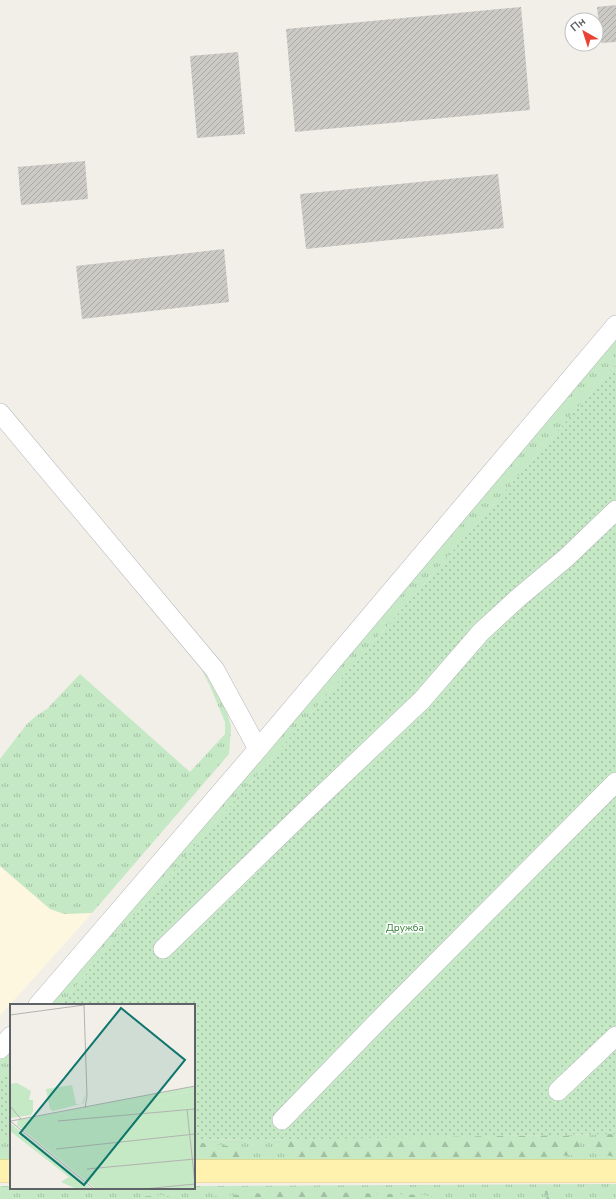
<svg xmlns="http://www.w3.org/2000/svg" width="616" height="1199" viewBox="0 0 616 1199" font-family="'Nunito Sans',sans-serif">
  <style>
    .commercial { fill: #fef7e0 }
    .grass { fill: url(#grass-tufts) }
    .forest { fill: url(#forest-firs) }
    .garden { fill: url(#garden-dots) }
    .building { fill: url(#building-hatch) }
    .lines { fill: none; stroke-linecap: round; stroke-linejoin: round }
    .minor-casing { stroke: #b5b8bc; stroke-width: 20 }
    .major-casing { stroke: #f2c960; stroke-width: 23 }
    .path { stroke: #9cc7a9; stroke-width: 2.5; stroke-dasharray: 4 2; stroke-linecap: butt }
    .minor { stroke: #fff; stroke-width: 19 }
    .major { stroke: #fff2af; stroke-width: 22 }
    .labels { text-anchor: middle; stroke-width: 3; stroke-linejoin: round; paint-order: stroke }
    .park-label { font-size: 10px; fill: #348238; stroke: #fff }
    .inset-road { fill: none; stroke: #b3b3b1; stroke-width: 1 }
    .view { fill: #0f766e; fill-opacity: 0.15; stroke: #0f766e; stroke-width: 2 }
    .inset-edge { fill: none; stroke: #5f6368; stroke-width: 2 }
  </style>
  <defs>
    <pattern id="grass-tufts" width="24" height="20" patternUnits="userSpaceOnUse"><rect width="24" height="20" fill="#c5e8c5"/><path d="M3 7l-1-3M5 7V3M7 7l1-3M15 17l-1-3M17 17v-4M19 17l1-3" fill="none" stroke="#a3c0a4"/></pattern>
    <pattern id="forest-firs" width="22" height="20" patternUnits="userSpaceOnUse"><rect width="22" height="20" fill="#c5e8c5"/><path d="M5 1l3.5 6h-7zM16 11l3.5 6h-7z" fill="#a3c0a4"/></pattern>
    <pattern id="garden-dots" width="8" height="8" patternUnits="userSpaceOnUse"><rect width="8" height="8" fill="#c5e8c5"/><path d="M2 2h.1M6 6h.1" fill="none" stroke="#a3c0a4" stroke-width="1.8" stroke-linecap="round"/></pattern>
    <pattern id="building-hatch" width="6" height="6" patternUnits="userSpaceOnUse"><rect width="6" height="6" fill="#cccac5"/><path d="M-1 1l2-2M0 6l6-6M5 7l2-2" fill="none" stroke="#a9a8a4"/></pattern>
  </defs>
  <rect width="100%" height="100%" fill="#f1efe8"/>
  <path class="commercial" d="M0,866l50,43 30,4h12l-92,103z"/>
  <path class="grass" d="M616,333v31l-502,575 -53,66h-30z
    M196,658l31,54 4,15 -2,27 -137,159 -28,1 -14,-5 -50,-43v-107l27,-35 9,-8 11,-7 33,-35 110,98 35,-38v-12l-15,-36z
    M11,1028v38l-11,13v-39z
    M616,1134v31l-422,1v-27l63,1z
    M0,1135h11v32h-11z
    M616,1184v15h-616v-13h11v2h183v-2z"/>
  <path class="forest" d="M616,1127v30l-18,-3c-12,-15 5,-23 18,-27z
    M311,1135l260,1c7,3 8,7 9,14l-6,5 -81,5c-16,-5 -25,-3 -40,0h-155c-9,-4 -16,-6 -16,-17l7,-7z
    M194,1142l43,5 6,5v6l-5,3 -44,1z
    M295,1191l129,4 18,4h-245l12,-2z
    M161,1195l9,2 2,2h-54z"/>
  <path class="garden" d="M616,364v770l-359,6 -63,-1v-134h-133l53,-66z
    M11,1066v69h-11v-56z"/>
  <path class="building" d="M616,5v37l-15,1 -4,-36z
    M521,7l9,103 -235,22 -9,-103z
    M238,52l7,82 -48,4 -7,-82z
    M85,161l3,38 -67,6 -3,-38z
    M498,174l6,54 -198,21 -6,-55z
    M224,249l5,53 -147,17 -6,-53z"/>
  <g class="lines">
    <defs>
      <path id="minor" d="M0,413l215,257 43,79
        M163,949l140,-136 119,-113 59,-68 37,-34 49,-41 49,-47
        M38,1005l220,-256 358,-424
        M0,1049l11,-13
        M558,1091l58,-55
        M282,1120l102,-105 232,-233"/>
      <path id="major" d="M0,1171h11
        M194,1171h422"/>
    </defs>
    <use href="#minor" class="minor-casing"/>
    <use href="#major" class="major-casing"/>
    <path class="path" d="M546,1191l2,8"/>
    <use href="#minor" class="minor"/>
    <use href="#major" class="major"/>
  </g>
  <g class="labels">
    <g class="park-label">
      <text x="405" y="931">Дружба</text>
    </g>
  </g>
  <g transform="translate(10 1004)">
    <rect width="185" height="185" fill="#f1efe8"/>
    <path d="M7,79l14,8 -2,9h4v11l-2,4 -21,3v-34zM62,81l4,19h6l4,-11 -2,10 -31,8 -3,-2 -4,-20zM185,82v5l-142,25 -29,9 79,64h-7l-79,-64 1,-5zM0,119l82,66h-15l-16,-7 8,-5 -59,-46z" fill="#c5e8c5"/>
    <path d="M30,146l11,7 15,14 -25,-17zM46,147l29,24 -1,2 -30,-23v-3z" fill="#c5e8c5"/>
    <path d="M185,87v98h-92l-80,-64 4,-4 26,-5z" fill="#c5e8c5"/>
    <path class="inset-road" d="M74,0l3,92 -2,12M0,11l74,-10M0,102l11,13M177,105l8,75M0,117l84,68M1,117l184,-35M48,117l137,-12M46,145l139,-15M77,165l108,-10M133,185l52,-5"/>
    <path class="view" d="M111,4l64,52 -101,125 -64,-52z"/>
    <rect width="185" height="185" class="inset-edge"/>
  </g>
  <g transform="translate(584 32) rotate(321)"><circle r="19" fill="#ffffff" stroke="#bfc1c3"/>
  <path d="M0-3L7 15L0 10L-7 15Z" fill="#ea4335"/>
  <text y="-6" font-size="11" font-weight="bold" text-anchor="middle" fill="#5f6368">Пн</text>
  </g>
</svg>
